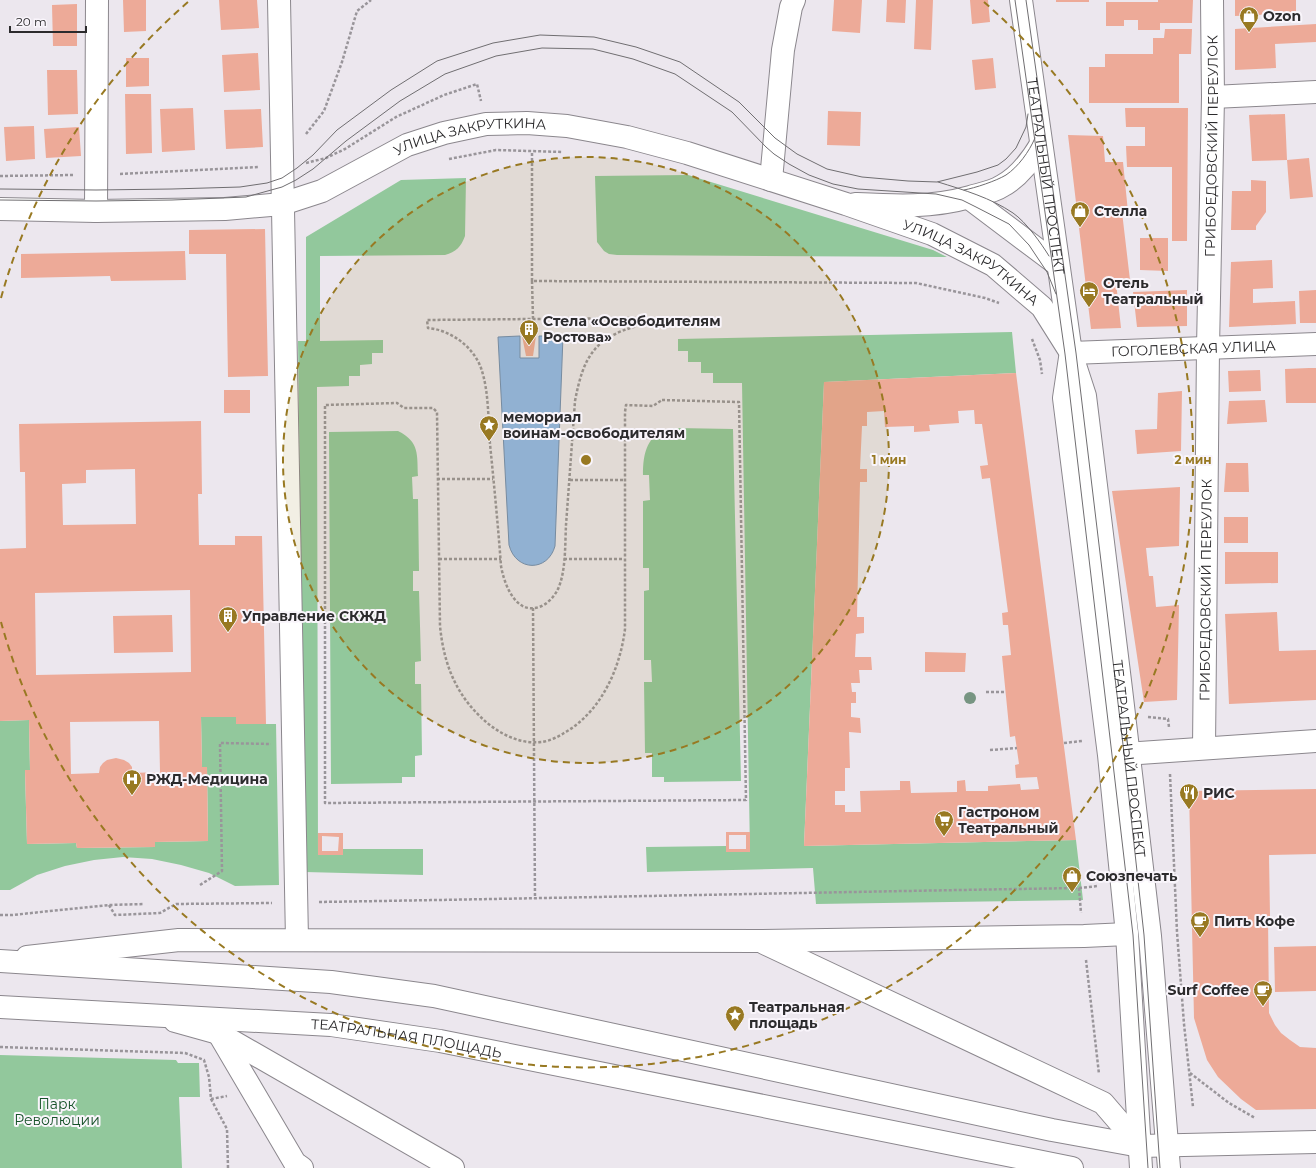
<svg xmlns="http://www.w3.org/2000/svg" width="1316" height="1168" viewBox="0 0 1316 1168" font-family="Montserrat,sans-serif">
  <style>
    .green { fill: #92c89c }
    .water { fill: #91b9eb; stroke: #738eb2 }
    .building { fill: #edaa98; fill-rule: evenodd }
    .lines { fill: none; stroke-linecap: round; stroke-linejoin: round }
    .minor-casing { stroke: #8b878d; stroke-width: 24 }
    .major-casing { stroke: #8b878d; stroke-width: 24 }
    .path { stroke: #99959a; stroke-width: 2.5; stroke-dasharray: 3 2; stroke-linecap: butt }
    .minor { stroke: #fff; stroke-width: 22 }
    .major { stroke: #fff; stroke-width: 22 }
    .tram { stroke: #706e71; stroke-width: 1 }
    .tree { fill: #779582 }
    .ring { fill: none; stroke: #987922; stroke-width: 2; stroke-dasharray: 7 5 }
    .labels { text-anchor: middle; stroke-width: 4; stroke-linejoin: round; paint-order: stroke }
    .poi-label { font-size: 14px; font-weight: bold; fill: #2c2b2d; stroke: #f9f5fb; text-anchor: start }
    .street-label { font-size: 14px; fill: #2c2b2d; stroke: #f9f5fb }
    .park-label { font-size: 14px; fill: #175229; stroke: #f9f5fb }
    .centre { fill: #987922; stroke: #f9f5fb; stroke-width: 2 }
    .ring-label { font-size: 12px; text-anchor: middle; font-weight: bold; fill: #987922; stroke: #f9f5fb; stroke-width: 4; stroke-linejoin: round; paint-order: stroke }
  </style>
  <rect width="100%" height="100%" fill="#ece7ee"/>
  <path class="green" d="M688,175l245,75 14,7 -330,-2 -8,-1 -5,-3 -7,-9 -2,-66z
    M466,178l-1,58c-4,11 -9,16 -20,19l-125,1v85l63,-1v13h-11v11l-12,1v11h-11v10l-32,1 1,468h24v-6h81v26l-118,-3 -7,-531h8v-104l95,-57z
    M1012,332l4,41 -192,9 -20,464 272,-6 7,60 -267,4 -3,-36 -166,4 -1,-25 80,-1v6h24l-8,-469h-29v-10h-12v-11h-13v-11h-10v-12z
    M676,428l57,1 8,352 -77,1v-5h-12v-24h-7l-1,-71h8l-1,-22h-7v-69l5,-1v-22h-6v-67l7,-1 -1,-25h-6c0,-17 2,-33 17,-44 4,-2 11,-2 16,-3z
    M398,431c22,11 19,24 20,45l-6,1 1,22h5l1,72h-6v20h6l2,70 -6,1v22h6l1,71 -7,1v21h-13v6l-71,1 -2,-352z
    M201,717h35v7h40l3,161 -44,1 -26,-13 -28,-8 -29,-6 -29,-2 -29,3 -29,6 -28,9 -27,15h-10v-169l29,-1 1,50 -5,1 2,73 49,-1 1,5 78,-1v-5l53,-1 -1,-74h-5z
    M0,1055l176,5 2,3h21l1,34h-21l3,71h-182z"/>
  <path class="water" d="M520,336v22h19v-22h24l-8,210c-7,26 -39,26 -46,-1l-11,-208z"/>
  <path class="building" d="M123,0h23v31l-22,1z
    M219,0h38l2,28 -38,2z
    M834,0h28l-2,33 -28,-2z
    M887,0h19l-1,23 -19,-1z
    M916,0h17l-2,50 -17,-1z
    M970,0h18l2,22 -18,2z
    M1056,0h33v2h-33z
    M1158,0h35l-1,23h-32v7h-22v-10h-14v6h-18v-24h52z
    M1235,0h61v13l-61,3z
    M77,4v42h-24l-1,-41z
    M1316,24v18l-41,2 1,24 -41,2v-41z
    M1165,29h27l-1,25h-12v49h-90v-36h16v-13h48v-16h11z
    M258,53l2,37 -36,2 -2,-37z
    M126,58h23v28l-23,1z
    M993,58l3,30 -21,2 -3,-30z
    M47,70h30l1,44 -30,1z
    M125,94h26l1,59 -26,1z
    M193,108l2,42 -33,2 -2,-43z
    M1125,108h63l-1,133h-15v-74h-45l-1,-21h19v-19h-19z
    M261,109l2,38 -37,2 -2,-39z
    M828,111l33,1 -1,34 -33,-1z
    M1285,114l2,46 -35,1 -3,-46z
    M34,126l1,33 -29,2 -2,-34z
    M79,127l2,29 -35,2 -2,-29z
    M1068,135l35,1 2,26h18l5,50h-6l8,68 -14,2 5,46 -30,1z
    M1309,158l4,39 -23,2 -3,-39z
    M1251,180l15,1v31l-10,14v4h-25l1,-39h19z
    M265,229l3,147 -40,1 -2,-123h-37v-24z
    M1140,238h28v33l-28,-1z
    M185,251l1,29 -75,1 -1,-5 -89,2v-24z
    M1272,260l1,28 -20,1v14l42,-2 1,23 -67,3 2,-65z
    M1187,290v36l-50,1 -4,-35z
    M1316,290v33h-16l-1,-32z
    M522,336h14l-3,20h-7z
    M1309,368h7v35h-30l-1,-34z
    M1260,370l1,21 -32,1 -1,-21z
    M1016,373l60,467 -272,6 20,-464zM974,410l1,14h7l6,41 -8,1 2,13 8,-1 18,134 -6,1 1,12h5l3,30 -9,1 8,81 5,-1 4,28 -4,1 1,13 21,-1 2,12 -18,1 -1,-6 -32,2v5h-22l-1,-11 -8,1v11l-46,1 -1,-12h-10v9l-40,1 1,21h-16v-7h-10v-14h10v-23h5l-1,-36 12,1 -1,-15 -9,-1v-14h5v-11h-4l-1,-9h9l-1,-13h13l-1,-13h-16l1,-23 8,-1v-16h-7l3,-135h7v-13h-7l2,-43h5v-14l17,-1 1,16 29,-1v6l16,-1 -1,-6 30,-2 -1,-12z
    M224,390h26v23h-26z
    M1182,391l-1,60 -44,3 -2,-24 22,-1 1,-36z
    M1265,400l2,22 -40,2 2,-23z
    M201,421l1,73h-4l1,51h36v-9h27l4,188h-30v-7h-35l1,50h5l1,74 -53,1v5l-78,1 -1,-5 -49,1 -2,-74h5l-1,-50 -29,1v-172l26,-1 -1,-76h-5l-1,-48zM135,469l1,55 -73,1 -1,-41 24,-1v-13zM190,590l1,82 -155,3 -1,-82zM159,721l1,51 -28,1v-6l-3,-4 -5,-3 -8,-2 -9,2 -4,3 -3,4 -1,6 -28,1 -1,-52z
    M1226,463h22l1,29h-25z
    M1180,487l-1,59 -33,2 3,28h4l3,31 23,-2 -2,95 -33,2 -32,-211z
    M1224,517h24v26h-24z
    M1225,552h53v31l-53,1z
    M1277,612l2,39 37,-1v50l-87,4 -4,-90z
    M172,615l1,37 -59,1 -1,-37z
    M925,652l41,1 -1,19h-40z
    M1316,789v65l-47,1 1,61h-2l1,97 6,12 6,8 9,7 10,7 16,1v61l-60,1 -15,-11 -23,-22 -11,-17 -13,-42 -5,-227z
    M726,832h24v20h-24zM729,835h17v14h-17z
    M318,833h25v22h-25zM322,836l17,1 -1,14h-16z
    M1316,946v45l-41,1 -1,-45z"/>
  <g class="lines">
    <defs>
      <g id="minor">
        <path d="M279,0l18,940"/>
        <path id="s1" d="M1021,0l50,353 245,-9"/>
        <path d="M1213,97l103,-5"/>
        <path d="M771,180l12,-130 8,-43 3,-7"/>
        <path d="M969,198l89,67"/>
        <path d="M855,204c40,2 76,4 115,-7 10,-3 23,-5 32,-11 17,-9 29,-25 39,-42"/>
        <path d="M96,211l1,-211"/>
        <path id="s2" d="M1204,748l4,-400 5,-251 -1,-97"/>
        <path d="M1110,755l206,-14"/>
        <path d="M764,943l339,160 37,43"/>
        <path d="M27,957l152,-17 581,1 324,-5 43,-2"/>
        <path d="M175,1021l43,12 235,135"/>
        <path d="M219,1034l76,129 7,5"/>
      </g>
      <g id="major">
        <path id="s3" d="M0,209l96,2 129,-2 57,-5 40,-13 85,-46 37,-12 42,-9 41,-1 40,3 60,11 60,16 159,51 86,30 61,31 49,42 29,46 14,43 36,293 29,247 19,232"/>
        <path d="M1070,358l-6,40 45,357 18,179 14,234"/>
        <path d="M0,961l331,21 103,14 618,134 88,16 176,-4"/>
        <path id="s4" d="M0,1007l331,18 109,16 632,127"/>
      </g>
    </defs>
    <use href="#minor" class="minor-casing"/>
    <use href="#major" class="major-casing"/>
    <path class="path" d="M306,134l18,-23 18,-49 15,-51 14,-11
      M449,159l47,-9 67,2
      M306,163l20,-5 19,-9 51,-32 48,-22 33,-11 4,17
      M120,174l139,-7
      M0,176l73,-1
      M532,281v-130
      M637,318v8c-44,12 -54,33 -62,75 -3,42 -6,83 -9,124 -1,20 0,49 -9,66 -4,7 -11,14 -18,16 -24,8 -35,-24 -38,-41 -3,-41 -7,-82 -11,-122 -2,-25 -1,-53 -9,-76 -8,-22 -31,-38 -53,-40l-1,-8z
      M533,319l-1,-38 384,2 69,15 14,5
      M1032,339l8,21 2,14
      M662,400l77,2 7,398 -421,3v-398l72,-2 7,5h29l4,4 3,214c4,41 18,74 51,100 15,11 32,18 51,16 7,-1 16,-5 22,-9 37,-21 56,-64 61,-104v-217l1,-7 27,1z
      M437,479h56
      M570,480h55
      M439,559h62
      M564,559h60
      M533,608l2,291
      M986,692h19
      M1148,717l20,2 1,8
      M1064,743l18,-2
      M990,750l27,-2
      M1170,774l7,158 7,92 9,83
      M200,885l22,-14 -2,-128 51,1
      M1079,888l19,-2
      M319,902c253,-4 506,-10 760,-14l2,25
      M109,905l6,10 45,-2 16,-9 96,-1
      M0,915h12l97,-10 35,-1
      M1086,960l13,114
      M0,1047l185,6 19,7 5,17 2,22 16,-3
      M1190,1073l39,30 26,15
      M211,1099l16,30 1,39"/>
    <use href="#minor" class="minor"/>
    <use href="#major" class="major"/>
    <path class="tram" d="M1015,0l50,354 47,401 21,180 15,233
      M1026,0l50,353 48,400 20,182 16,233
      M938,182c26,8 53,16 75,31 13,9 28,30 36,43
      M0,189l96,1 76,-1 68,-2 27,-4 15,-5 15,-10 16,-13 24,-25 54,-40 46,-29 56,-18 47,-8 54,2 42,10 44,15 59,40 36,36 22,16 30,15 35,8 46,4 29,1 40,-10 21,-7 8,-6 10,-11 10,-21 2,-13
      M964,190c11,-2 32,-9 42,-15 12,-8 23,-23 29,-37
      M0,200l96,1 76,-1 74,-3 36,-10 14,-7 17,-11 33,-28 54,-40 45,-27 51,-18 46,-8 51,1 40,10 42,15 57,38 34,35 8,7 15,10 20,11 24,9 25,5 78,5 26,6 14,7 33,17 20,21 18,27 9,22"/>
  </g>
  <circle class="tree" cx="970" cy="698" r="6"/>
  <circle cx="586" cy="460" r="303" fill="#987922" fill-opacity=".12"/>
  <g class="ring">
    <circle cx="586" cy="460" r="303"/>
    <path d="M1 298A607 607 0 0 1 188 2M984 2A607 607 0 1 1 1 622"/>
  </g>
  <defs>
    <symbol id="shop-pin" viewBox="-11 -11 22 30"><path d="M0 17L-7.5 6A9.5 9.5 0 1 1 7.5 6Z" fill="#987922" stroke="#f9f5fb"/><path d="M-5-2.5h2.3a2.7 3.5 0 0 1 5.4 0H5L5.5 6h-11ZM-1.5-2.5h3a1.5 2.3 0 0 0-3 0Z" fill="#fff"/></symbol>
    <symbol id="hotel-pin" viewBox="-11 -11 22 30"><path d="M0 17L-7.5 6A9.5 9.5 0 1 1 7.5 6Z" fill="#987922" stroke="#f9f5fb"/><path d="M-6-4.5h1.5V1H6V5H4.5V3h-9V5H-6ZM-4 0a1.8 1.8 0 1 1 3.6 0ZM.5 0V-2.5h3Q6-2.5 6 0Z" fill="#fff"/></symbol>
    <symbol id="building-pin" viewBox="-11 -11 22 30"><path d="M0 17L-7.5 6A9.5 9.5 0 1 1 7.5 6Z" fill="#987922" stroke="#f9f5fb"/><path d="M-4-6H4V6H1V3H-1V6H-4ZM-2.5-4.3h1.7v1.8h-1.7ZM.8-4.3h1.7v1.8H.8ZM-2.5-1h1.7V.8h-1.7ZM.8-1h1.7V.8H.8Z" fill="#fff"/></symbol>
    <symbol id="sight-pin" viewBox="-11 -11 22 30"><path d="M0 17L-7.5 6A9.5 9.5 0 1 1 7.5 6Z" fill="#987922" stroke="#f9f5fb"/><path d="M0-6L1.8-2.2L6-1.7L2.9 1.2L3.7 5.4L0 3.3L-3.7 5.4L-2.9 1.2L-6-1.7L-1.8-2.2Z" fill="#fff"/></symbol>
    <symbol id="hospital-pin" viewBox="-11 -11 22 30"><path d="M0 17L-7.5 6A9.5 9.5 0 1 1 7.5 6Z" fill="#987922" stroke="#f9f5fb"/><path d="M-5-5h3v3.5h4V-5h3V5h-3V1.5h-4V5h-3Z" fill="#fff"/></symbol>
    <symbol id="restaurant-pin" viewBox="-11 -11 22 30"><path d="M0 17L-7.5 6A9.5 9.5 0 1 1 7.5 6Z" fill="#987922" stroke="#f9f5fb"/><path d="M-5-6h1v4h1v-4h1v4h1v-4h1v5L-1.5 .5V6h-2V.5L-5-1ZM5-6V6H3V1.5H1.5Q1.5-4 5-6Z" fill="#fff"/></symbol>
    <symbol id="supermarket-pin" viewBox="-11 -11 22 30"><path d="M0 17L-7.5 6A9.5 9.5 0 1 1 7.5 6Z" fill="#987922" stroke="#f9f5fb"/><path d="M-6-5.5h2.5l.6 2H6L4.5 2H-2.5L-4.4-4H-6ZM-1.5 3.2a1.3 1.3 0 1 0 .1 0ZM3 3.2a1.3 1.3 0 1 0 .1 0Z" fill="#fff"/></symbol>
    <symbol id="cafe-pin" viewBox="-11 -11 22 30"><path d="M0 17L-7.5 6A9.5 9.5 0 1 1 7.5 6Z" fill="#987922" stroke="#f9f5fb"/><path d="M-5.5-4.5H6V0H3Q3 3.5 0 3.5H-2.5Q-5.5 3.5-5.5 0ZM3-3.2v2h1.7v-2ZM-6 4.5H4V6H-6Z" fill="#fff"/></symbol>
  </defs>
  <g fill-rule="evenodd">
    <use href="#shop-pin" x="1238" y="5" width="22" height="30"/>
    <use href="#shop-pin" x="1069" y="200" width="22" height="30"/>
    <use href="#hotel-pin" x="1078" y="280" width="22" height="30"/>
    <use href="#building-pin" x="518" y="318" width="22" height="30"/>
    <use href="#sight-pin" x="478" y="414" width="22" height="30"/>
    <use href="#building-pin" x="217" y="605" width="22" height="30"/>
    <use href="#hospital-pin" x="121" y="768" width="22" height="30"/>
    <use href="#restaurant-pin" x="1178" y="782" width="22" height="30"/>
    <use href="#supermarket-pin" x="933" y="809" width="22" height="30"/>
    <use href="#shop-pin" x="1061" y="865" width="22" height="30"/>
    <use href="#cafe-pin" x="1189" y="910" width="22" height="30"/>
    <use href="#cafe-pin" x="1252" y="979" width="22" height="30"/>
    <use href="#sight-pin" x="724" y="1004" width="22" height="30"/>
  </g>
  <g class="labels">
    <g class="poi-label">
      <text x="1263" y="21">Ozon</text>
      <text x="1094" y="216">Стелла</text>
      <text x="1103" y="288">Отель<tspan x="1103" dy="16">Театральный</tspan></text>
      <text x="543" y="326">Стела «Освободителям<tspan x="543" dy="16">Ростова»</tspan></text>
      <text x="503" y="422">мемориал<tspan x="503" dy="16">воинам-освободителям</tspan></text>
      <text x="242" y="621">Управление СКЖД</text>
      <text x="146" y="784">РЖД-Медицина</text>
      <text x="1203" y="798">РИС</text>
      <text x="958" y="817">Гастроном<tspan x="958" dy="16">Театральный</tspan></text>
      <text x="1086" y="881">Союзпечать</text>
      <text x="1214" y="926">Пить Кофе</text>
      <text x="1249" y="995" text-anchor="end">Surf Coffee</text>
      <text x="749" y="1012">Театральная<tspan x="749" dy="16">площадь</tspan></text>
    </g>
    <g class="street-label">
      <text dy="5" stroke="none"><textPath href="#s3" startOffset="485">УЛИЦА ЗАКРУТКИНА</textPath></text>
      <text dy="5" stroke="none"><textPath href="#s2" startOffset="602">ГРИБОЕДОВСКИЙ ПЕРЕУЛОК</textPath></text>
      <text dy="5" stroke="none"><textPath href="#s1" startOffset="178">ТЕАТРАЛЬНЫЙ ПРОСПЕКТ</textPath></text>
      <text dy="5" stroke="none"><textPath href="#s3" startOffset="1013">УЛИЦА ЗАКРУТКИНА</textPath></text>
      <text dy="5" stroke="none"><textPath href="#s1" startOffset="479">ГОГОЛЕВСКАЯ УЛИЦА</textPath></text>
      <text dy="5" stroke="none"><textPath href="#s2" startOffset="158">ГРИБОЕДОВСКИЙ ПЕРЕУЛОК</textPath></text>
      <text dy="5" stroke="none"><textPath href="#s3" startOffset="1563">ТЕАТРАЛЬНЫЙ ПРОСПЕКТ</textPath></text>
      <text dy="5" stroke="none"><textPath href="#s4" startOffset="408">ТЕАТРАЛЬНАЯ ПЛОЩАДЬ</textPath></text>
    </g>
    <g class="park-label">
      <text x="57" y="1109">Парк<tspan x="57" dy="16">Революции</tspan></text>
    </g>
  </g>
  <circle cx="586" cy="460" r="6" class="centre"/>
  <g class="ring-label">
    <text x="889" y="464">1 мин</text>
    <text x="1193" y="464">2 мин</text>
  </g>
  <path d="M10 26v6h76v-6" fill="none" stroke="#2c2b2d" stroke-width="2"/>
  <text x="16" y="26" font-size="12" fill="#2c2b2d" stroke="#f9f5fb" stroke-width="3" paint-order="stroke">20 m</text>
</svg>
